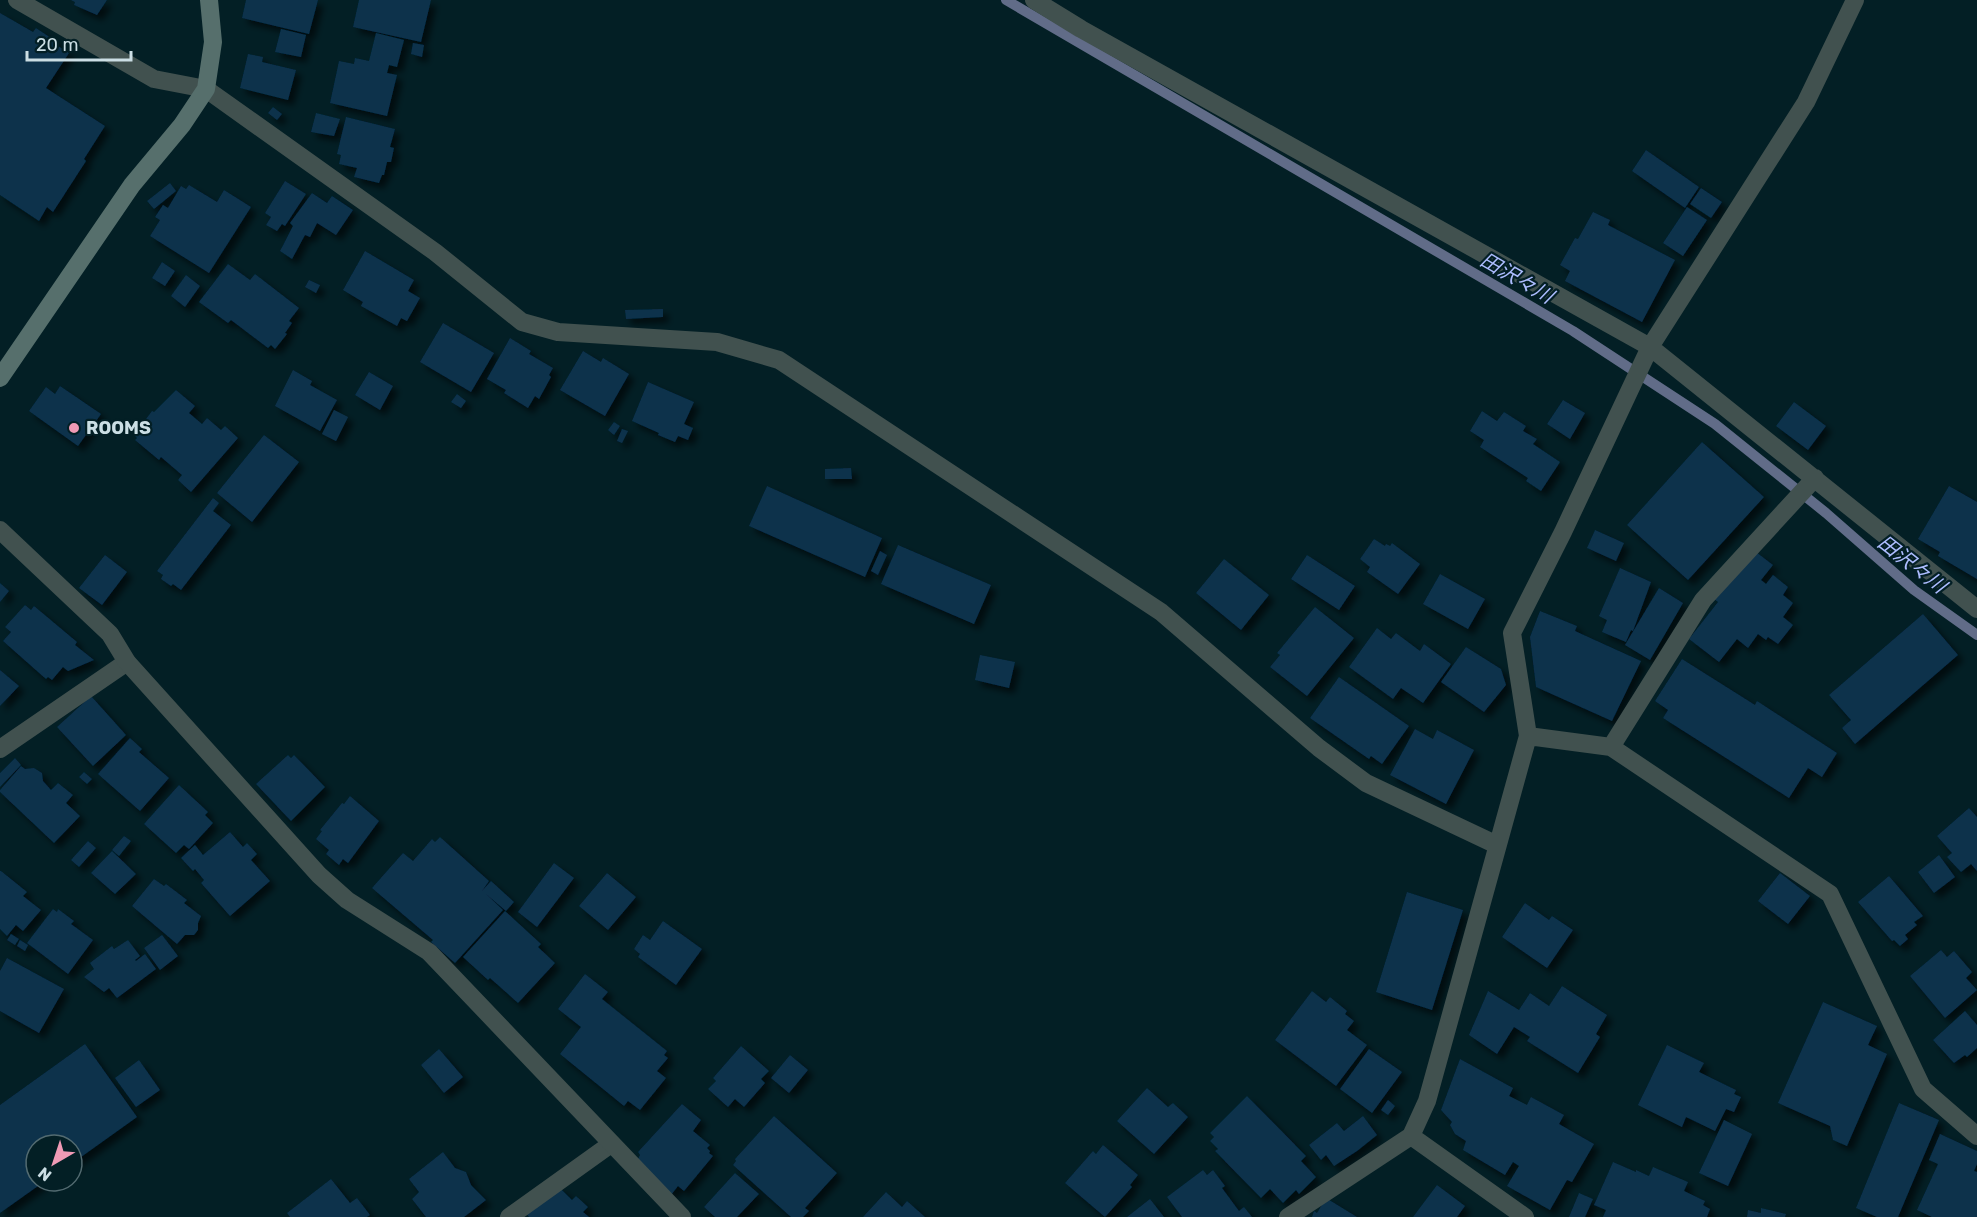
<svg xmlns="http://www.w3.org/2000/svg" width="1977" height="1217" viewBox="0 0 1977 1217" font-family="Rubik,'Noto Sans JP',sans-serif">
  <style>
    .lines { fill: none; stroke-linecap: round; stroke-linejoin: round }
    .stream { stroke: #616c88; stroke-width: 10 }
    .building { fill: #0a304c; filter: url(#shadow) }
    .lane { stroke: #41514f; stroke-width: 18 }
    .street { stroke: #41514f; stroke-width: 18 }
    .secondary { stroke: #566f6c; stroke-width: 18 }
    .poi-dot { fill: #f09ab5; stroke: #031f25; stroke-width: 2 }
    .labels { text-anchor: middle; stroke-width: 4.5; stroke-linejoin: round; paint-order: stroke }
    .poi-label { font-size: 18px; font-weight: bold; fill: #cbdee4; stroke: #031f25; text-anchor: start }
    .water-label { font-size: 20px; font-style: italic; fill: #adbdff; stroke: #031f25 }
  </style>
  <defs>
    <filter id="shadow"><feDropShadow dx="5.5" dy="5.5" stdDeviation="3" flood-color="#0009"/></filter>
  </defs>
  <rect width="100%" height="100%" fill="#031f25"/>
  <g class="lines">
    <path class="stream" d="M1006,0l567,331 142,93 111,89 88,77 63,45"/>
  </g>
  <path class="building" d="M71,0h36l-10,15 -23,-10 1,-3z
    M246,0h72l-9,34 -67,-16z
    M359,0h72l-10,42 -68,-15z
    M0,13l33,19 3,-4 21,14 -2,2 14,9 -23,35 59,38 -21,33 2,2 -33,51 -6,-5 -8,14 -39,-26z
    M281,29l25,6 -5,22 -26,-5z
    M376,33l28,7 -7,27 -8,-2 -2,8 10,2 -10,41 -57,-13 9,-42 15,3 1,-6 14,3z
    M413,43l11,2 -2,12 -11,-3z
    M248,54l15,3 -1,5 34,8 -8,30 -48,-12z
    M273,107l9,7 -5,6 -9,-7z
    M316,113l24,6 -6,17 -23,-4z
    M346,117l49,12 -5,18 4,1 -3,14h-4l-3,13h-2l-3,8 -25,-6 3,-9 -18,-4 2,-9 -4,-1z
    M1646,150l53,37 -14,21 -53,-37z
    M285,181l21,13 -21,32 -3,-2 -5,7 -11,-6 5,-8 -6,-4z
    M170,183l6,8 -22,18 -7,-8z
    M189,185l28,17 7,-12 27,17 -42,66 -59,-37 10,-16 -5,-3 8,-12 5,3 13,-22 5,3z
    M1701,188l21,14 -11,16 -21,-14z
    M312,193l15,10 5,-7 21,14 -17,25 -19,-12 -7,14 -5,-2 -13,24 -12,-8 13,-25 -3,-3z
    M1687,207l20,13 -24,36 -20,-13z
    M1593,212l17,8 -2,5 67,35 -33,62 -77,-41 5,-10 -10,-6 15,-27 3,1z
    M365,251l49,29 -6,11 12,7 -13,23 -6,-3 -4,8 -36,-20 2,-4 -20,-12z
    M162,262l13,9 -10,15 -13,-8z
    M228,264l22,16 5,-6 44,34 -10,13 3,2 -7,10 2,1 -12,15 -4,-4 -3,3 -37,-28 -3,3 -29,-21z
    M186,275l14,11 -15,21 -14,-11z
    M309,280l11,5 -4,8 -11,-6z
    M663,309v8l-37,2 -1,-9z
    M443,323l51,30 -23,39 -51,-30z
    M510,338l21,13 -2,3 24,14 -4,7 2,2 -12,22 -4,-3 -7,12 -24,-15 2,-3 -19,-11z
    M583,351l18,11 2,-4 26,16 -24,42 -45,-26z
    M293,370l19,11 -2,4 27,15 -17,31 -45,-25z
    M369,372l24,14 -13,24 -25,-15z
    M648,382l46,20 -10,22 9,4 -5,12 -10,-4 -3,6 -17,-7 1,-2 -27,-12z
    M60,386l41,28 -23,32 -49,-35 17,-24 9,7z
    M176,390l19,16 -6,7 13,11 5,-6 14,12 4,-4 13,12 -47,54 -13,-12 4,-5 -21,-18 -2,3 -24,-20 2,-2 -3,-3 18,-24 2,1z
    M457,394l9,7 -5,7 -10,-6z
    M1563,400l22,13 -15,26 -23,-15z
    M1794,402l32,24 -18,24 -32,-24z
    M334,410l14,7 -12,24 -14,-7z
    M1482,411l15,10 7,-9 22,14 -3,5 14,8 -4,5 27,18 -19,29 -15,-10 2,-3 -48,-31 4,-7 -14,-9z
    M614,422l6,4 -6,9 -6,-5z
    M622,429l6,2 -6,12 -5,-2z
    M264,435l35,27 -47,60 -35,-29z
    M1702,442l62,55 -76,83 -61,-55z
    M851,468l1,11h-27v-10z
    M767,486l115,52 -17,39 -116,-51z
    M1949,486l28,16v77l-39,-23 2,-4 -22,-13z
    M213,498l6,5 -6,8 18,14 -50,65 -8,-6 -2,2 -10,-7 2,-4 -6,-4z
    M1595,530l29,13 -8,18 -29,-13z
    M1374,539l11,7 1,-2 4,2 2,-3 28,21 -22,30 -31,-22 3,-5 -10,-8z
    M898,545l93,40 -17,39 -93,-40z
    M880,551l7,4 -9,20 -7,-4z
    M1756,552l17,13 -12,15 5,4 7,-9 15,12 -5,8 10,8 -10,14 10,8 -15,19 -10,-7 -2,3 -8,-6 -10,14 -11,-9 -18,23 -30,-23 29,-37 -4,-3z
    M105,555l22,17 -25,33 -23,-17z
    M1307,555l48,31 -16,24 -48,-31z
    M1224,559l45,36 -28,35 -45,-37z
    M1620,568l31,14 -18,49 -2,-1 -5,12 -24,-10 5,-12 -8,-4z
    M1440,574l45,25 -17,30 -45,-25z
    M0,583l9,8 -9,11z
    M1659,588l24,15 -33,57 -25,-15z
    M25,605l6,5 3,-4 43,36 -2,3 19,15 -26,11 -5,-4 -11,13 -4,-3 -2,2 -43,-38 8,-9 -6,-5z
    M1315,607l39,31 -47,58 -37,-29 10,-12 -3,-2z
    M1540,611l37,15 -2,5 66,30 -29,60 -76,-34 -6,-50z
    M1923,614l35,41 -103,89 -13,-16 9,-8 -22,-25z
    M1377,628l14,11 5,-6 24,18 4,-7 27,20 -28,39 -22,-15 -8,11 -44,-32z
    M1466,647l35,22 5,16 -22,27 -43,-30z
    M980,655l35,7 -6,26 -34,-8z
    M1682,659l73,46 2,-4 80,52 -15,24 -14,-9 -19,30 -126,-80 5,-8 -13,-9z
    M0,670l19,16 -19,20z
    M1339,677l70,49 -27,38 -11,-8 -2,3 -59,-41z
    M91,696l35,39 -33,31 -36,-39z
    M1415,729l18,10 4,-9 37,20 -28,54 -56,-29z
    M130,738l12,11 -3,3 30,26 -29,33 -42,-37z
    M288,755l3,3 3,-3 31,32 -34,34 -35,-37z
    M15,758l6,7 -21,22v-14z
    M21,766l4,3 9,-1 8,5 1,8 8,9 7,-7 15,12 -7,8 14,13 -26,27 -54,-51v-2z
    M84,772l8,7 -5,5 -8,-7z
    M179,785l29,27 -3,3 8,8 -24,26 -5,-4 -8,8 -32,-29z
    M350,796l29,25 -31,42 -5,-4 -4,6 -13,-11 3,-4 -13,-11 6,-8 -2,-1 22,-27 2,1z
    M1969,808l8,9v54l-6,-7 -10,8 -14,-15 5,-4 -15,-17z
    M230,832l13,15 4,-4 10,11 -6,6 19,21 -40,35 -29,-33 3,-3 -9,-11 -2,2 -12,-13 14,-13 8,10z
    M124,836l7,5 -12,15 -7,-6z
    M440,837l49,44 -7,10 9,-10 23,21 -8,9 -20,-17 17,16 -48,53 -24,-21 2,-2 -61,-52 31,-35 10,8 19,-22 3,3z
    M88,841l8,7 -17,19 -8,-7z
    M112,851l24,23 -21,20 -24,-21z
    M1939,855l16,22 -21,16 -16,-21z
    M554,863l20,15 -37,49 -19,-15z
    M0,871h1l26,21 -4,4 18,14 -18,21 -7,-6 -9,11 -7,-7z
    M607,873l29,24 -28,33 -29,-24z
    M1780,873l30,23 -22,28 -30,-23z
    M1889,876l34,40 -9,6 3,3 -12,10 3,4 -8,7 -6,-6 -2,1 -34,-39z
    M154,879l10,7 2,-2 21,16 -3,3 17,13 -3,7v7l-4,5h-9l-8,9 -45,-38z
    M1407,892l56,18 -31,100 -56,-18z
    M1525,903l24,17 3,-4 21,14 -26,38 -45,-31z
    M53,909l4,3 1,-3 16,12 -3,3 22,16 -25,34 -41,-31z
    M505,911l36,33 -3,3 17,16 -37,40 -28,-25 -2,2 -25,-23z
    M663,921l39,28 -26,36 -38,-28 2,-3 -6,-5 9,-14 7,5z
    M11,934l8,5 -4,6 -8,-5z
    M162,935l16,21 -18,14 -16,-22z
    M20,940l8,5 -3,6 -8,-5z
    M128,940l12,16 -5,4 1,1 9,-7 11,15 -39,29 -8,-10 -5,4 -20,-15 10,-8 -4,-6 22,-17 2,3z
    M1941,950l6,7 7,-6 18,21 -6,6 11,12 -32,28 -35,-42z
    M7,958l57,31 -25,44 -39,-22v-40z
    M585,974l23,18 -6,7 65,52 -3,4 4,3 -11,13 9,7 -26,32 -12,-9 -4,5 -64,-52 21,-27 -23,-18z
    M1562,986l45,29 -11,19 4,3 -22,36 -51,-32 3,-4 -16,-10 -17,27 -28,-19 19,-44 31,19 11,-17 19,13z
    M1312,991l14,11 4,-5 17,14 -2,3 9,7 -7,9 20,15 -31,41 -61,-46z
    M1823,1002l54,24 -9,19 19,9 -40,92 -14,-6 -3,-14 -52,-23z
    M1965,1011l12,14v23l-10,9 -2,-2 -11,8 -21,-23z
    M85,1044l52,73 -63,45 2,3 -4,3v-23h-36v36h9l-45,32v-108z
    M1667,1045l37,18 -5,9 37,18 -2,4 7,3 -7,15 -8,-3 -11,22 -29,-14 -4,10 -44,-22z
    M741,1046l28,25 -8,8 4,4 -21,24 -9,-8 -7,8 -20,-18 8,-8 -3,-3z
    M439,1049l24,28 -19,16 -23,-28z
    M1369,1049l33,23 -30,41 -32,-24z
    M790,1055l18,15 -19,23 -18,-15z
    M1460,1059l53,29 -4,8 18,9 4,-8 33,18 -5,9 35,20 -22,38 -5,-2 -17,30 -43,-24 12,-20 -6,-4 -8,13 -42,-25 3,-9 -11,-7 -5,-9 2,-3 -11,-12z
    M139,1060l21,30 -24,17 -21,-29z
    M1147,1088l21,19 5,-4 15,14 -34,37 -37,-33z
    M1247,1096l59,60 -5,5 15,16 -17,17 -3,-4 -13,13 -13,-14 -9,9 -46,-47 3,-2 -8,-8 4,-4 -4,-4z
    M1388,1100l7,6 -7,9 -7,-5z
    M1899,1103l40,17 -41,97h-21l-21,-9z
    M682,1104l19,16 -8,11 17,14 -3,3 3,3 -1,2 4,3 -29,35 -6,-5 -7,9 -33,-36 2,-4 -2,-3z
    M774,1116l63,57 -32,35 4,3 -6,6h-12l-58,-52 3,-4 -1,-2z
    M1363,1116l14,19 -20,16 -23,15 -8,-11 -5,5 -12,-15 28,-22 7,8z
    M1724,1120l28,14 -24,52 -29,-13z
    M1940,1134l37,17v13l-3,7 3,1v45h-45l-15,-7 21,-46 -9,-4z
    M1103,1145l35,30 -8,10 2,2 -27,30 -40,-34 28,-32 3,3z
    M443,1152l12,16 11,4 5,13 15,15 -22,17h-38l-14,-18 7,-7 -10,-13z
    M1613,1162l23,10v-2l13,6 4,-9 35,15 -4,9 21,10 -2,4 7,4 -3,8h-104l3,-7 -12,-5z
    M1203,1170l4,5 6,-5 12,16 -3,2 17,23 5,-4 8,10h-70l-15,-20z
    M735,1173l24,21 -22,23h-22l-11,-10z
    M331,1179l19,24 7,-5 13,17 -3,2h-77l-3,-4z
    M1437,1185l28,21 -8,11h-44z
    M558,1186l14,14 4,-4 12,11 -5,5 6,5h-60l-4,-5z
    M886,1192l16,15 5,-6 18,16h-62z
    M1579,1193l14,6 -8,18h-16z
    M1326,1198l31,19h-45l2,-6 3,2z
    M1150,1199l14,18h-37z
    M1761,1208l25,6 -1,3h-38l1,-7 13,3z"/>
  <g class="lines">
    <path class="lane" d="M0,749l127,-87
      M509,1217l102,-73"/>
    <path class="street" d="M17,0l137,79 52,10 229,163 87,70 36,10 159,10 62,18 382,252 158,136 47,35 131,62
      M1034,0l47,29 569,318 327,262
      M0,530l110,104 17,28 192,213 28,25 82,52 253,265
      M1528,736l83,11 219,147 93,195 54,47
      M1611,747l92,-147 112,-122
      M1411,1136l114,81
      M1288,1217l123,-81 16,-35 101,-365 -16,-103 51,-101 87,-185 156,-245 49,-102"/>
    <path class="secondary" d="M0,378l132,-193 50,-60 24,-36 7,-47 -4,-42"/>
  </g>
  <circle class="poi-dot" cx="74" cy="428" r="6"/>
  <g class="labels">
    <g class="poi-label">
      <text x="86" y="434">ROOMS</text>
    </g>
    <g class="water-label">
      <text transform="translate(1517 278) rotate(30)" y="7">田沢々川</text>
      <text transform="translate(1912 564) rotate(38)" y="7">田沢々川</text>
    </g>
  </g>
  <g transform="translate(54 1163) rotate(219)"><circle r="28" fill="#031f25" stroke="#536b71" stroke-width="1.5"/>
  <path d="M0-4.5L10 22L0 15L-10 22Z" fill="#f09ab5"/>
  <text y="-9" font-size="16" font-weight="bold" text-anchor="middle" fill="#cbdee4">N</text>
  </g>
  <path d="M27 51v9h104v-9" fill="none" stroke="#cbdee4" stroke-width="3"/>
  <text x="36" y="51" font-size="18" fill="#cbdee4" stroke="#031f25" stroke-width="4.5" paint-order="stroke">20 m</text>
</svg>
